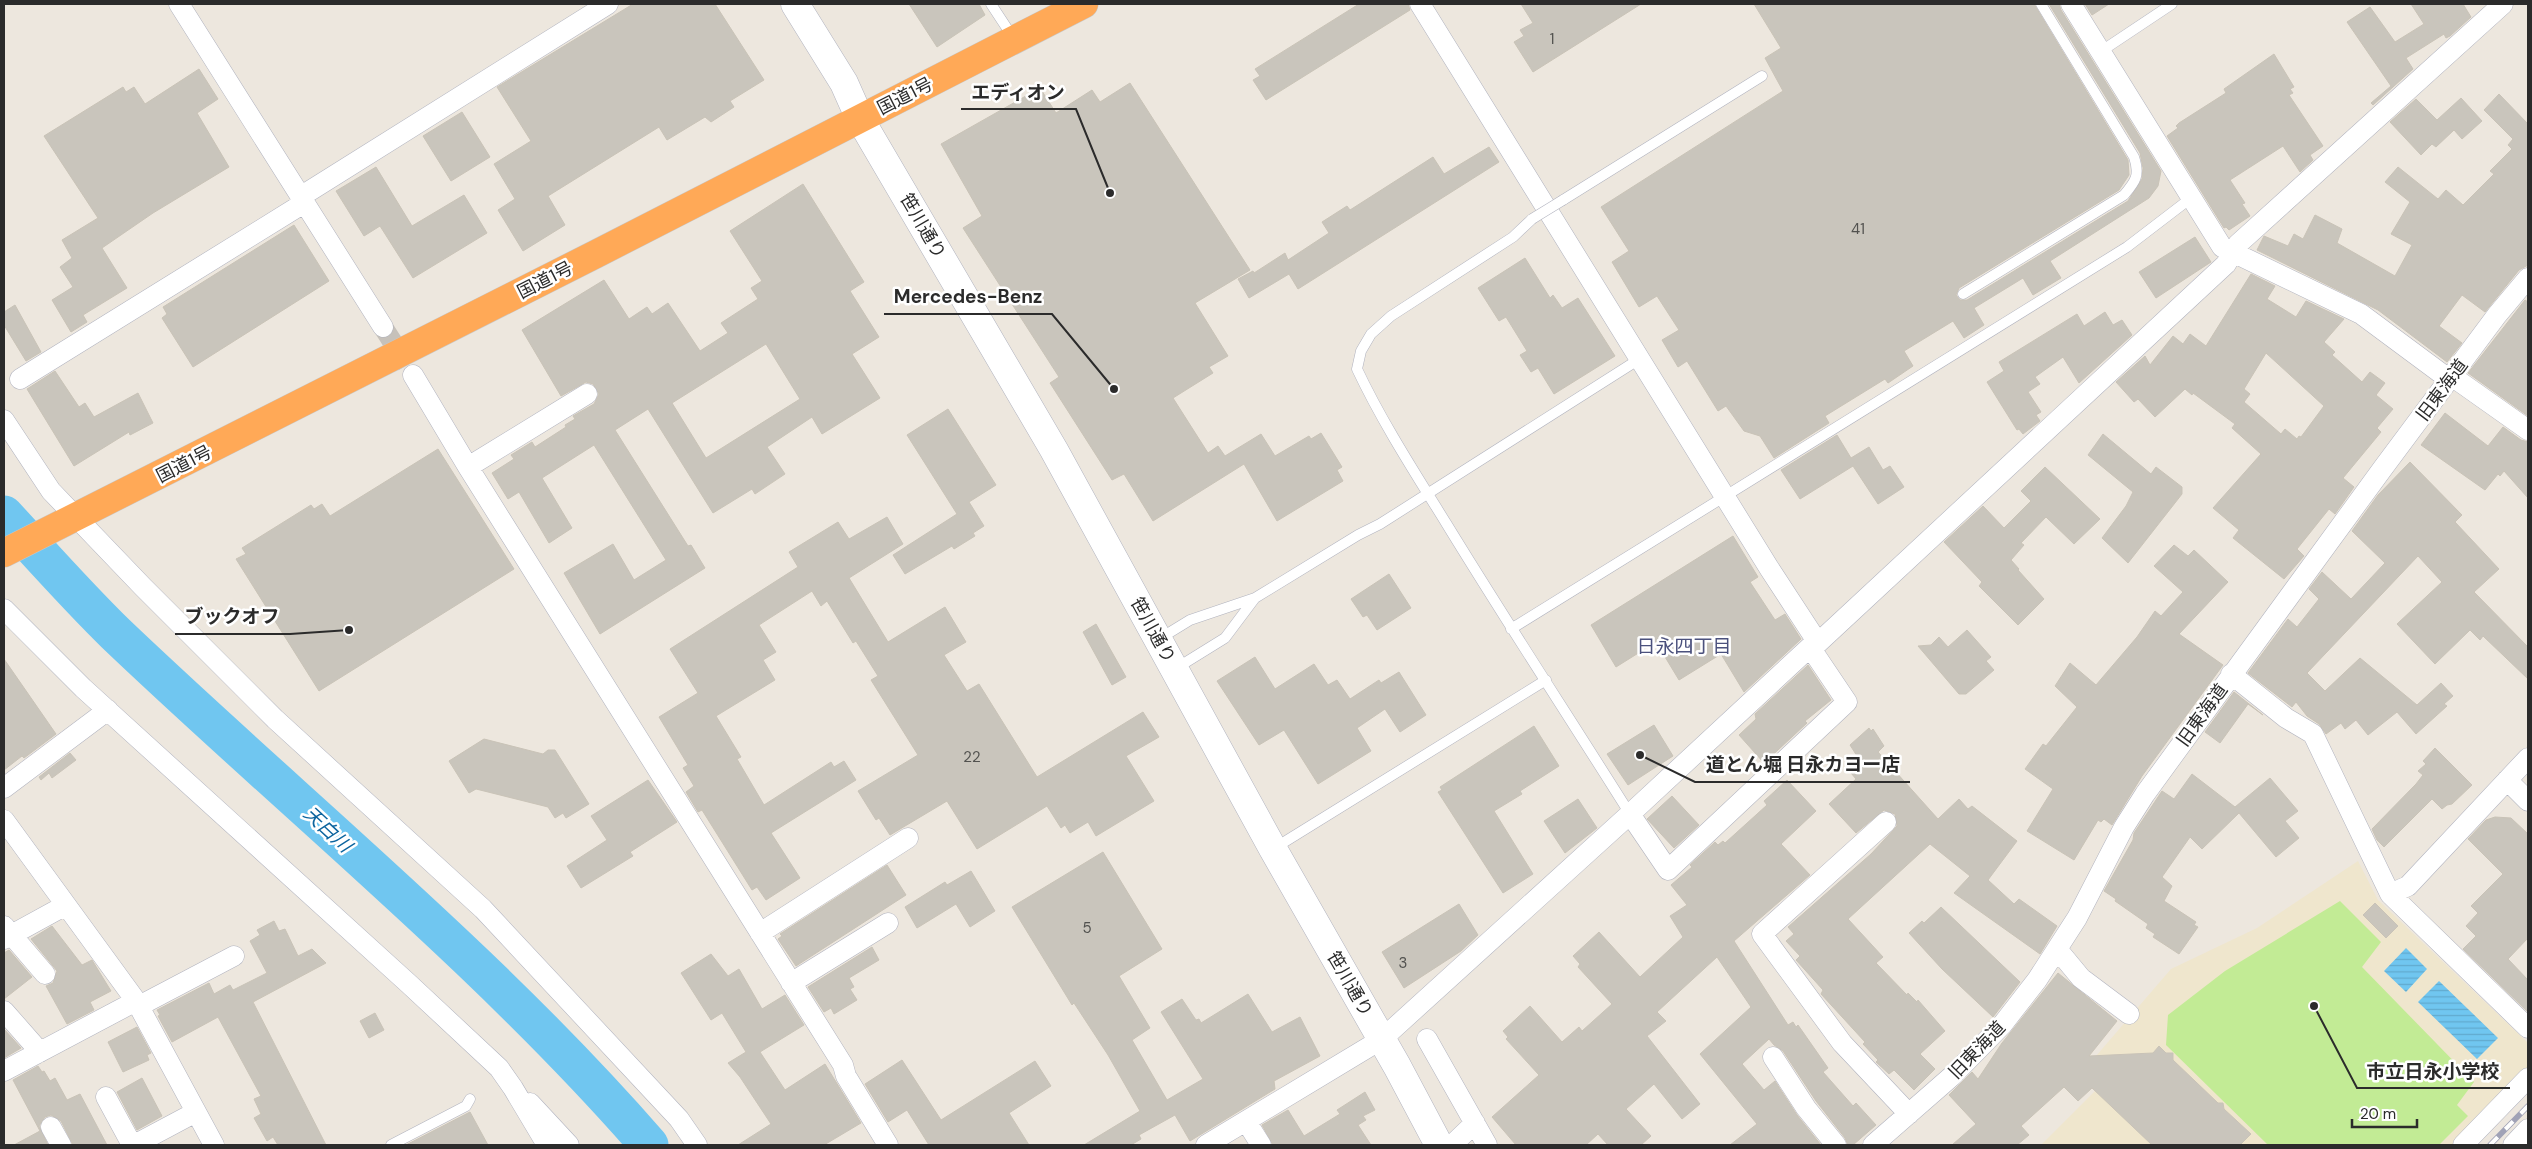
<svg xmlns="http://www.w3.org/2000/svg" width="2532" height="1149" viewBox="0 0 2532 1149" font-family="'DM Sans','Noto Sans JP',sans-serif">
  <style>
    .education { fill: #efe6cd }
    .pitch { fill: #c2eb95 }
    .water { fill: url(#water-rules) }
    .lines { fill: none; stroke-linecap: round; stroke-linejoin: round }
    .river { stroke: #70c6f0; stroke-width: 39 }
    .building { fill: #c9c5bc; stroke: #c9c3b7; fill-rule: evenodd }
    .street-tunnel { stroke: #c6c1ba; stroke-width: 20; stroke-dasharray: 20 10; stroke-linecap: butt }
    .lane-casing { stroke: #b1b3bf; stroke-width: 11 }
    .street-casing { stroke: #b1b3bf; stroke-width: 21 }
    .secondary-casing { stroke: #b1b3bf; stroke-width: 29 }
    .highway-casing { stroke: #c8c8c8; stroke-width: 29 }
    .lane { stroke: #fff; stroke-width: 10 }
    .street { stroke: #fff; stroke-width: 20 }
    .secondary { stroke: #fff; stroke-width: 28 }
    .highway { stroke: #ffa957; stroke-width: 28 }
    .rail-casing { stroke: #a0a2b6; stroke-width: 5.5 }
    .rail { stroke: #fff; stroke-width: 4; stroke-dasharray: 11; stroke-linecap: butt }
    .lane-bridge-casing { stroke: #b1b3bf; stroke-width: 11; stroke-linecap: butt }
    .lane-bridge { stroke: #fff; stroke-width: 10 }
    .labels { text-anchor: middle; stroke-width: 5; stroke-linejoin: round; paint-order: stroke }
    .number-label { font-size: 15px; fill: #52524f }
    .street-label { font-size: 18px; fill: #2b2b2b; stroke: #fff }
    .neighbourhood-label { font-size: 19px; fill: #4b517d; stroke: #fff }
    .water-label { font-size: 19px; font-style: italic; fill: #0c649e; stroke: #fff }
    .leader { fill: none; stroke: #2b2b2b; stroke-width: 2 }
    .callout-dot { fill: #2b2b2b; stroke: #fff; stroke-width: 2 }
    .callout-label { font-size: 19px; text-anchor: middle; font-weight: bold; fill: #2b2b2b; stroke: #fff; stroke-width: 5; stroke-linejoin: round; paint-order: stroke }
  </style>
  <defs>
    <pattern id="water-rules" width="6" height="5" patternUnits="userSpaceOnUse" patternTransform="scale(1.25)"><rect width="6" height="5" fill="#70c6f0"/><path d="M0 2.5h6" fill="none" stroke="#61aace"/></pattern>
  </defs>
  <rect width="100%" height="100%" fill="#ede7de"/>
  <path class="education" d="M2358,861l20,39 150,143v24l-76,78h-411l69,-69 -14,-20 75,-87 86,-41z"/>
  <path class="pitch" d="M2340,901l41,41 -19,25 112,115 -17,23 11,11 -29,29h-171l-102,-100 2,-30 57,-44z"/>
  <path class="water" d="M2406,948l21,21 -21,23 -22,-21z
    M2439,981l59,57 -21,21 -59,-57z"/>
  <g class="lines">
    <path class="river" d="M4,515c37,40 73,81 112,119 178,170 371,325 533,511"/>
  </g>
  <path class="building" d="M633,4h82l49,76 -34,21 4,6 -23,15 -6,-5 -38,23 -8,-13 -111,69 17,29 -42,26 -25,-41 17,-11 -21,-35 37,-23 -34,-54z
    M909,4h70l6,11 -48,32z
    M1359,4h49l2,6 -144,90 -13,-20 7,-4 -5,-7z
    M1521,4h120l-108,68 -19,-30 10,-6 -4,-6 13,-7z
    M1754,4h280l94,156 1,15 -10,15 -160,98 -3,7 4,5h7l161,-99 14,-22 1,-11 -3,-15 -91,-149h10l2,6 100,161 -3,15 -9,12 -99,63 11,17 -28,17 -10,-17 -49,30 10,17 -20,13 -11,-17 -49,30 9,15 -25,17 -3,-4 -60,37 4,7 -55,35 -14,-22 -16,-5 -18,-25 -8,5 -31,-50 -9,6 -16,-27 17,-10 -22,-34 -18,11 -27,-45 17,-11 -28,-44 182,-116 -18,-33 16,-10z
    M2085,4h24l-17,11z
    M2411,4h52l8,13 -21,19 -4,2 -2,-4 -38,24 7,11 -40,36 -2,-2 20,-17 -44,-64 23,-15 25,35 29,-18z
    M2274,54l20,33 -4,2 3,4 -4,2 34,51 -13,9 3,5 -13,12 -17,-26 -53,34 15,23 -3,1 8,12 -21,14 -3,-3 -2,1 -57,-92 11,-8 -2,-2 3,-3 47,-30 -2,-4z
    M199,69l19,30 -21,14 32,54 -76,46 -51,35 25,40 -44,27 4,7 -16,10 -19,-32 21,-13 -13,-20 12,-9 -10,-18 36,-22 -54,-82 79,-49 3,5 8,-5 11,17z
    M1130,83l120,187 -55,33 33,53 -19,11 4,6 -40,25 35,55 10,-7 7,10 36,-22 14,22 34,-20 2,3 10,-6 21,34 -5,3 6,11 -66,40 -33,-57 -91,57 -29,-47 -12,6 -62,-97 9,-6 -96,-149 19,-12 -41,-72 99,-56 16,25 36,-23 8,12z
    M2499,94l29,30v141l-9,5 -34,42 -23,-17 -23,31 23,17 -15,19 -69,-52 -121,-60 7,-14 24,10 6,-12 9,5 12,-24 27,14 -5,14 58,33 17,-31 -21,-11 19,-32 -25,-20 13,-15 40,32 8,-9 17,15 31,-31 -4,-3 22,-22 -4,-4 5,-6 -29,-29z
    M2461,98l21,23 -20,18 -8,-9 -18,17 -4,-3 -11,11 -31,-33 26,-23 21,21z
    M462,112l28,45 -39,24 -28,-45z
    M1489,147l10,15 -201,127 -9,-15 -40,24 -11,-19 15,-8 1,2 31,-20 3,7 41,-27 -7,-11 25,-16 3,4 83,-53 11,17z
    M376,167l36,59 52,-31 23,38 -74,45 -33,-52 -16,10 -28,-45z
    M803,184l61,98 -14,9 29,46 -27,17 28,44 -58,36 -10,-17 -45,30 18,27 -30,20 -3,-5 -39,24 -65,-104 -33,21 73,116 3,-1 14,23 -105,66 -36,-61 49,-29 21,36 32,-20 -72,-115 -52,33 30,50 -23,15 -30,-51 -11,7 -16,-26 22,-14 -3,-4 21,-13 3,5 31,-20 -1,-2 10,-6 -2,-3 21,-12 5,-10 -6,-10 -7,-2 -25,14 -39,-66 82,-50 25,39 18,-12 5,7 16,-11 32,48 28,-18 -7,-10 37,-24 -7,-11 11,-7 -32,-50zM766,344l34,55 -94,59 -34,-55z
    M294,225l35,56 -136,86 -31,-49 5,-4 -4,-7z
    M2195,237l16,25 -55,36 -17,-26z
    M1525,258l25,40 3,-3 9,13 16,-10 37,58 -61,38 -16,-26 -7,4 -11,-17 7,-4 -21,-34 -7,4 -21,-33z
    M2251,274l24,12 -8,13 29,18 10,-16 38,18 -20,23 11,10 -3,3 30,27 8,-10 15,11 -9,12 17,14 -16,19 4,4 -38,46 11,9 -19,27 -6,-5 -32,40 7,7 -20,23 -51,-41 6,-8 -26,-22 48,-54 -29,-26 3,-4 -42,-31 -1,2 -7,-6 -30,28 -17,-18 -4,3 -18,-20 29,-26 5,9 23,-29 10,8 7,-10 16,12zM2266,353l58,53 -23,31 -2,-1 -2,3 -12,-10 -4,5 -37,-32 6,-8 -6,-5z
    M2525,300l3,2v114l-60,-43z
    M15,305l26,47 -15,9 -22,-36v-13z
    M2105,312l8,13 9,-5 10,15 -53,48 -16,-26 -28,20 5,7 -12,8 13,20 -5,3 4,6 -17,13 -4,-5 -2,1 -30,-48 17,-11 -5,-9 78,-48 7,12z
    M55,371l24,36 6,-4 9,14 44,-24 15,30 -23,12 -1,-3 -55,34 -47,-77z
    M948,409l48,76 -27,17 15,24 -11,7 2,3 -21,13 -2,-3 -47,28 -12,-19 64,-41 -50,-79z
    M2445,413l43,33 15,-19 18,13 7,2v56l-24,-27 -4,5 -2,-2 -13,16 -64,-45z
    M2103,434l48,40 5,-7 26,20v7l-54,69 -26,-25 24,-32 7,-14 -45,-37z
    M1837,435l14,23 18,-11 14,23 7,-4 14,21 -26,17 -25,-38 -53,33 -19,-29z
    M438,449l76,120 -195,122 -83,-132 10,-5 -4,-6 69,-43 3,4 8,-5 8,12z
    M2410,462l52,53 -7,7 44,47 -25,23 54,55v32l-45,-43 -3,4 -10,-10 -35,34 -38,-40 45,-42 -24,-26 -111,117 18,18 35,-33 57,47 24,-22 12,13 -9,8 3,2 -31,28 -19,-22 -29,23 -12,-15 -11,9 -4,-6 -15,11 -7,-10 -12,-8 -11,-14 -4,5 -44,-34 40,-54 9,8 22,-28 -10,-10 13,-17 29,27 34,-36 -33,-32 26,-36z
    M2045,467l55,52 -26,25 -28,-27 -25,26 3,2 -13,15 8,9 -1,1 26,29 -26,26 -39,-39 3,-4 -38,-40 39,-36 21,22 27,-27 -10,-10z
    M887,517l16,27 -54,34 39,64 57,-35 21,35 -22,13 23,36 12,-7 58,93 106,-65 16,25 -33,19 28,45 -58,35 -8,-14 -18,11 -5,-8 -4,3 -14,-22 -70,43 -30,-48 -57,34 -11,-17 -3,2 -18,-29 60,-36 -47,-75 7,-4 -22,-35 -3,2 -26,-42 -6,5 -9,-15 -53,34 17,27 -13,8 12,20 -59,36 25,41 -4,2 27,46 67,-43 3,5 10,-6 12,19 -85,53 29,45 -34,22 -9,-13 -5,3 -50,-80 -4,2 -12,-20 8,-6 -11,-18 5,-3 -29,-48 39,-24 -28,-44 128,-82 -9,-15 49,-30 11,17z
    M1733,536l25,41 -8,5 25,38 10,-6 16,25 -57,53 -23,-38 -42,26 -23,-38 -40,25 -25,-42z
    M2174,545l14,11 6,-6 34,32 -49,52 44,31 -81,111 -30,49 -8,-6 -3,3 -3,-2 -24,40 -47,-29 26,-42 -28,-20 18,-25 3,2 31,-39 -22,-21 15,-23 26,22 41,-48 18,-26 6,5 22,-24 -29,-26z
    M1389,574l22,34 -34,22 -10,-15 -4,2 -12,-18z
    M1096,624l30,53 -14,8 -29,-53z
    M1967,630l24,27 -5,4 8,9 -28,24h-7l-41,-48 13,-1 8,-8 9,10z
    M1255,657l20,32 39,-25 14,21 9,-5 13,19 29,-19 2,3 18,-11 27,43 -26,17 -15,-23 -28,19 14,23 -53,33 -34,-54 -25,15 -42,-64z
    M4,659l52,75 -32,24 -2,-2 -18,14z
    M1808,665l23,35 -26,21 2,2 -43,40 -25,-28 17,-16 -1,-5z
    M2234,692l29,23 -15,-11 -28,39 -15,-11z
    M1654,725l19,31 -45,29 -21,-31z
    M1534,726l25,40 -39,25 2,3 -28,17 39,63 -30,19 -65,-101 4,-2 -2,-3z
    M1869,728l2,3 2,-2 11,17 -6,6 60,67 21,-20 9,10 4,-3 45,35 -29,39 26,24 5,-5 38,27 -17,28 -86,-61 16,-17 -40,-32 -82,75 35,38 -7,6 31,32 1,-2 9,9 1,-2 27,31 -25,23 15,15 -21,21 -20,-20 -5,4 -13,-12 2,-2 -15,-16 2,-2 -44,-48 2,-4 -27,-30 4,-4 -14,-15 8,-7 -6,-7 83,-73 26,-28 -2,-12 -11,-4 -28,23 -27,-29 27,-25 -10,-12 11,-11 -7,-11z
    M484,739l59,15 5,-4h7l34,54 -23,14 -3,-5 -8,5 -7,-11 -72,-18 -7,4 -20,-32z
    M2435,748l37,37 -20,19 -5,1 -5,4 -10,-10 -48,48 -7,-7 -5,-11 44,-45 7,-9 -5,-4 8,-7 -3,-3z
    M70,753l6,7 -24,18 -3,-5 -8,7 -2,-3z
    M2192,774l43,33 35,-29 28,33 -13,10 14,17 -23,19 -37,-44 -37,36 -12,-12 -28,40 10,9 -8,15 32,21 -2,3 4,2 -19,27 -26,-17 2,-3 -9,-6 2,-4 -33,-23 1,-2 -12,-8 29,-51 1,-7 28,-42 12,8z
    M648,780l29,42 -47,30 3,4 -52,32 -14,-22 40,-26 -16,-24z
    M1787,780l29,31 -35,33 29,31 -76,66 54,84 5,-3 3,5 2,-2 30,43 -5,4 30,34 3,-3 20,22 -23,20h-5l-3,-7 -29,-37 -33,-50 -9,-6 -5,-6 -27,25 22,26 11,-9 22,34 24,30h-91l27,-21 -57,-70 51,-47 -34,-50 -60,55 9,9 -19,15 53,68 -18,15 -28,-35 -28,25 25,27 -10,9h-33l-10,-11 -12,11h-70l-24,-28 47,-42 -33,-36 2,-2 -5,-6 27,-25 32,36 17,-15 3,4 30,-27 -34,-37 2,-3 -7,-8 26,-24 41,45 43,-40 -13,-21 17,-11 -16,-20 21,-18 -2,-2 25,-23 3,3 5,-4 2,2 42,-38 -3,-4z
    M1672,796l27,29 -25,23 -27,-29z
    M1578,799l19,29 -32,25 -21,-32z
    M2495,817l16,1 17,16v104l-20,21 20,21v32l-65,-63 13,-13 -10,-10 12,-13 -7,-7 32,-32 -35,-35 18,-19z
    M1103,852l59,97 -43,27 31,52 -18,12 35,60 36,-21 -42,-67 21,-13 14,21 3,-1 2,4 47,-29 24,38 28,-15 20,39 -46,25 1,8 -85,52 -15,-26 -36,20 2,4 -10,6h-47l56,-34 -32,-56 -34,-52 -2,2 -60,-98z
    M887,865l19,30 -110,71 -18,-27 4,-3 -2,-2z
    M971,871l24,40 -25,16 -14,-23 -39,24 -12,-21 40,-25 2,3z
    M2375,903l23,23 -12,12 -23,-23z
    M1459,904l19,31 -17,16 -57,37 -22,-36z
    M1941,907l79,75 -27,35 -51,-48 -33,-36 13,-12 2,2z
    M274,921l5,10 6,-2 13,27 14,-7 14,14 -73,39 73,143h-48l-5,-8 -6,4 -13,-23 7,-4 -7,-15 7,-3 -43,-79 -46,25 -14,-26 2,-1 -3,-5 52,-27 5,11 16,-9 3,5 34,-17 -17,-32 10,-6 -3,-5z
    M52,926l30,39 10,-5 19,31 -21,11 4,8 -27,14 -21,-38 7,-3 4,-12 -26,-32z
    M872,947l7,13 -30,18 5,9 -4,2 7,11 -23,14 -3,-6 -7,4 -16,-25z
    M9,950l23,27 -28,22v-46z
    M711,954l17,22 11,-7 23,40 23,-14 19,30 -44,27 25,38 40,-26 36,59 -37,22h-86l33,-21 -31,-47 -12,-14 18,-11 -24,-39 -11,7 -30,-47z
    M2058,973l59,48 -28,35 64,-3 6,-7 7,7h7v7l45,43h5l1,6 27,25 -11,11h-88l-60,-57 -14,13 -14,-14 -43,39 8,9 -12,10h-65l24,-21 -27,-29 23,-23 6,7 24,-36z
    M375,1013l9,17 -15,8 -9,-17z
    M137,1027l14,26 -4,2 2,5 -26,12 -15,-30z
    M4,1029l17,19 -17,10z
    M902,1060l39,60 94,-59 16,25 -42,27 20,32h-100l-22,-35 -19,12 -23,-38z
    M38,1066l4,6 2,-1 6,10 5,-3 12,22 13,-6 27,51h-34l-12,-24 -10,-6 -6,2 -6,9 9,19h-34l26,-14 -27,-51z
    M142,1078l20,38 -25,14 -20,-38z
    M1365,1092l10,18 -12,6 3,4 -8,5 13,20h-98l-11,-20 26,-15 16,26 36,-22 -3,-4z
    M470,1112l18,33h-82l33,-17z"/>
  <g class="lines">
    <path class="street-tunnel" d="M383,327l24,38"/>
    <defs>
      <path id="lane" d="M991,4l23,35
        M2100,52l72,-48
        M1563,200l199,-124
        M1532,219l-19,18 -122,79 -20,18 -10,17 -4,18c25,53 58,104 89,154 60,98 123,194 184,291
        M1963,294l161,-99c12,-14 16,-20 10,-38l-93,-153
        M1511,629l616,-382 64,-49
        M1159,639l31,-19 65,-22 103,-63 22,-11 261,-166
        M1175,669l50,-31 30,-40
        M1273,849l273,-169
        M391,1145l75,-39 4,-7"/>
      <path id="street" d="M179,4l204,323
        M1420,4l349,564 49,75
        M2071,4l151,243 139,67 89,66
        M300,197l308,-193
        M413,375l55,92 375,598 3,11 42,69
        M2453,377l75,53
        M20,379l284,-176
        M4,420l47,71 92,96 132,132 208,190 196,210 18,26
        M468,467l119,-73
        M4,609l79,79 326,296 90,84 14,20 34,57
        M2231,674l55,44 27,16 77,160 138,134
        M2507,780l21,21
        M4,788l104,-78
        M1630,814l38,56 179,-168 -37,-55
        M4,820l132,181 78,144
        M1886,822l-124,112 80,109 67,71
        M2390,894l18,-8 120,-128
        M4,926l41,48
        M760,933l148,-95
        M4,939l62,-34
        M2057,949l24,29 48,36
        M791,983l97,-60
        M139,1006l95,-50
        M4,1011l36,41
        M1427,1039l60,106
        M1773,1057l33,51 30,37
        M4,1071l132,-70
        M106,1097l26,48
        M530,1103l39,42
        M1246,1121l15,24
        M51,1127l10,18
        M134,1145l62,-33
        M1206,1145l176,-106 248,-225 180,-167 8,-4 408,-379 12,-20 265,-240
        M1452,1145l23,-22
        M1873,1145l79,-69 50,-51 35,-45 40,-62 47,-91 21,-33 238,-326 114,-153 31,-37
        M2463,1145l65,-67
        M2513,1145l15,-16"/>
      <path id="secondary" d="M795,4l49,79 16,36 194,331 219,399 124,217 42,79"/>
      <path id="highway" d="M4,553l592,-299 488,-250"/>
    </defs>
    <use href="#lane" class="lane-casing"/>
    <use href="#street" class="street-casing"/>
    <use href="#secondary" class="secondary-casing"/>
    <use href="#highway" class="highway-casing"/>
    <use href="#lane" class="lane"/>
    <use href="#street" class="street"/>
    <use href="#secondary" class="secondary"/>
    <use href="#highway" class="highway"/>
    <defs>
      <path id="rail" d="M2490,1145l38,-39"/>
    </defs>
    <use href="#rail" class="rail-casing"/>
    <use href="#rail" class="rail"/>
    <defs>
      <path id="lane-bridge" d="M1532,219l31,-19"/>
    </defs>
    <use href="#lane-bridge" class="lane-bridge-casing"/>
    <use href="#lane-bridge" class="lane-bridge"/>
  </g>
  <g class="labels">
    <g class="number-label">
      <text x="1552" y="44">1</text>
      <text x="1858" y="234">41</text>
      <text x="972" y="762">22</text>
      <text x="1087" y="933">5</text>
      <text x="1403" y="968">3</text>
    </g>
    <g class="street-label">
      <text transform="translate(905 96) rotate(-27)" y="6">国道1号</text>
      <text transform="translate(923 226) rotate(60)" y="6">笹川通り</text>
      <text transform="translate(545 280) rotate(-27)" y="6">国道1号</text>
      <text transform="translate(2442 390) rotate(-53)" y="6">旧東海道</text>
      <text transform="translate(184 464) rotate(-27)" y="6">国道1号</text>
      <text transform="translate(1153 630) rotate(61)" y="6">笹川通り</text>
      <text transform="translate(2202 715) rotate(-54)" y="6">旧東海道</text>
      <text transform="translate(1350 984) rotate(60)" y="6">笹川通り</text>
      <text transform="translate(1977 1050) rotate(-46)" y="6">旧東海道</text>
    </g>
    <g class="neighbourhood-label">
      <text x="1684" y="653">日永四丁目</text>
    </g>
    <g class="water-label">
      <text transform="translate(328 829) rotate(43)" y="7">天白川</text>
    </g>
  </g>
  <path class="leader" d="M1110 193L1076 109H961M1114 389L1052 314H884M349 630L290 634H175M1640 755L1695 782H1910M2314 1006L2357 1088H2510"/>
  <g class="callout-dot">
    <circle cx="1110" cy="193" r="5"/>
    <circle cx="1114" cy="389" r="5"/>
    <circle cx="349" cy="630" r="5"/>
    <circle cx="1640" cy="755" r="5"/>
    <circle cx="2314" cy="1006" r="5"/>
  </g>
  <g class="callout-label">
    <text x="1018" y="99">エディオン</text>
    <text x="968" y="303">Mercedes-Benz</text>
    <text x="232" y="623">ブックオフ</text>
    <text x="1803" y="771">道とん堀 日永カヨー店</text>
    <text x="2433" y="1078">市立日永小学校</text>
  </g>
  <rect width="2532" height="1149" fill="none" stroke="#2b2b2b" stroke-width="10"/>
  <path d="M2352 1119v8h65v-8" fill="none" stroke="#2b2b2b" stroke-width="2.5"/>
  <text x="2360" y="1119" font-size="15" fill="#2b2b2b" stroke="#ffffff" stroke-width="4" paint-order="stroke">20 m</text>
</svg>
